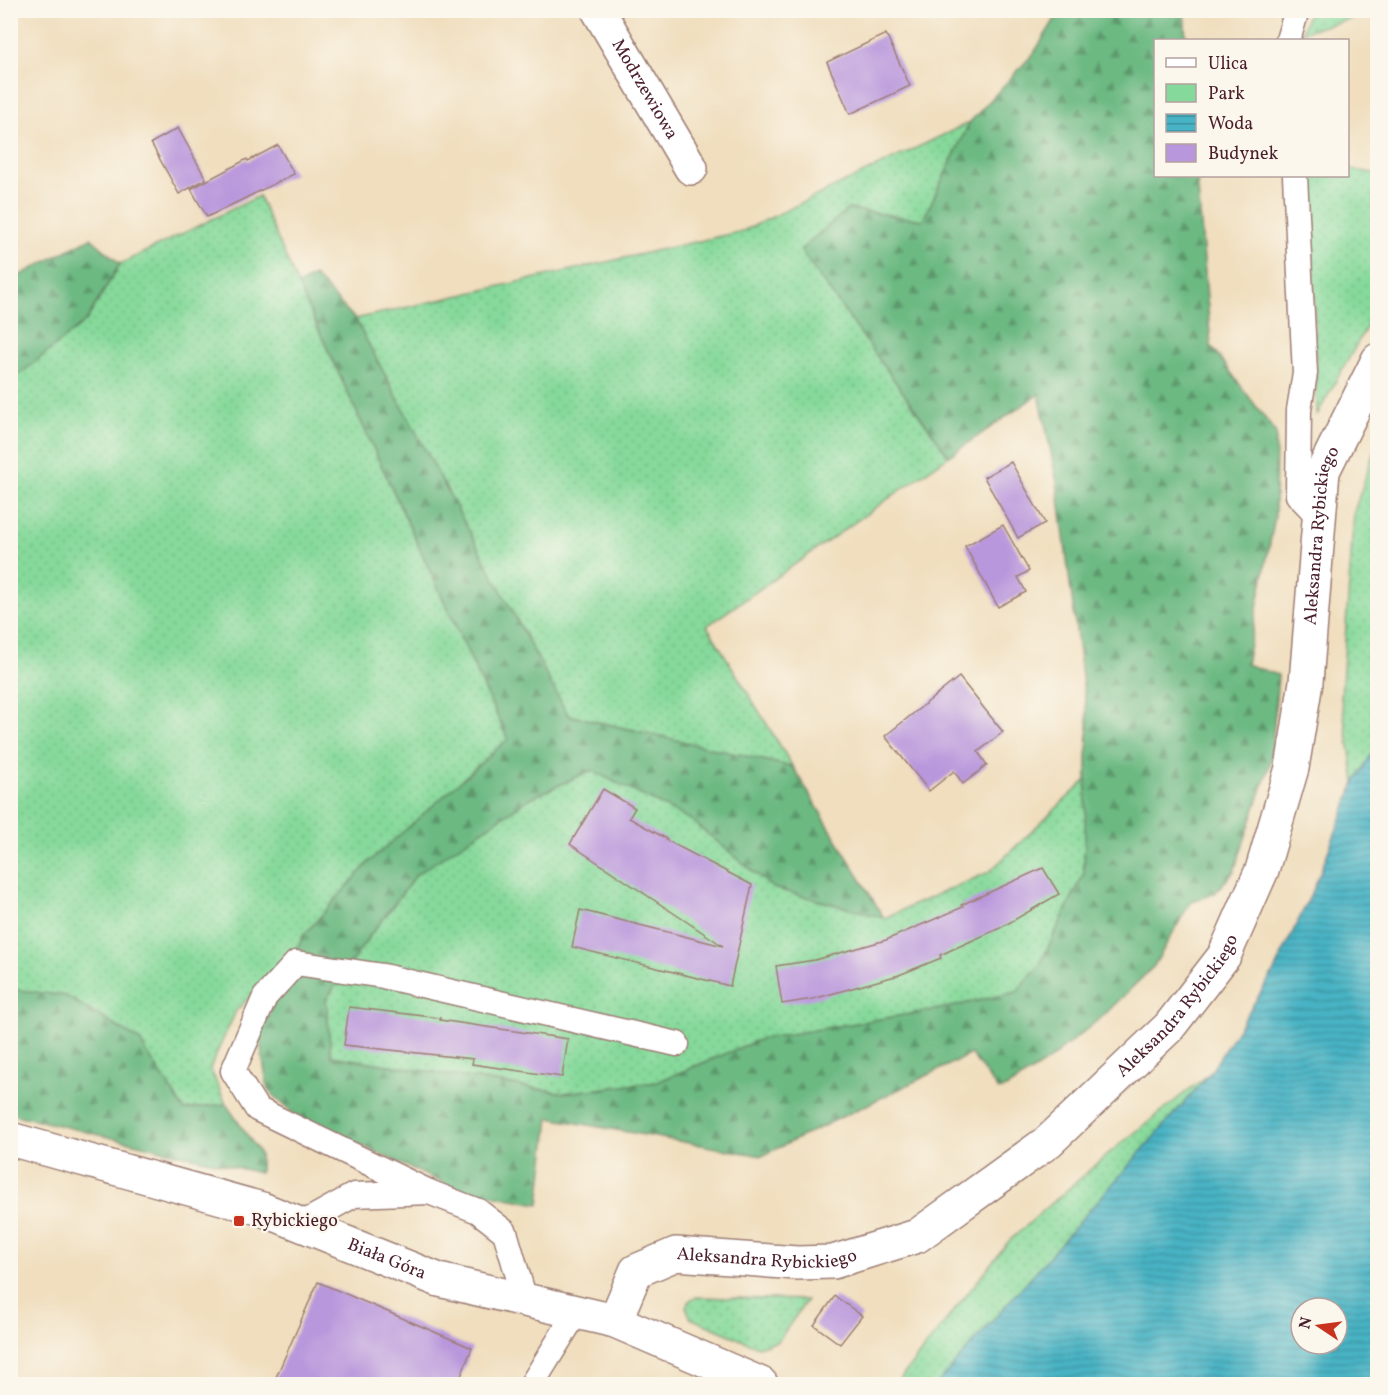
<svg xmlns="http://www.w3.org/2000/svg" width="1388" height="1395" viewBox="0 0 1388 1395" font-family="Vollkorn,serif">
<defs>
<pattern id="green-dots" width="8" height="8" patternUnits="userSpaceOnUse" patternTransform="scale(1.5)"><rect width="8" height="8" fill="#85d99a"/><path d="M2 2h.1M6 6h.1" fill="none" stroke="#74ba85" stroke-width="1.8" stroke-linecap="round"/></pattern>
<pattern id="forest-firs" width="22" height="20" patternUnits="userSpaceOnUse" patternTransform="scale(1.5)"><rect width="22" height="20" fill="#6cb982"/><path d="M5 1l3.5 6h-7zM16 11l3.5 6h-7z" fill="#5b966b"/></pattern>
<pattern id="water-rules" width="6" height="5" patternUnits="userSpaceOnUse" patternTransform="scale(1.5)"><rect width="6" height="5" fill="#47b3c4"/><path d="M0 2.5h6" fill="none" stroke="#3d919f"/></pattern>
</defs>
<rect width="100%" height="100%" fill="#fbf7ec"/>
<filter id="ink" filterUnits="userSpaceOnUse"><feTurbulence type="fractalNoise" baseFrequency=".0167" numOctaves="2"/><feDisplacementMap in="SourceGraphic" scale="12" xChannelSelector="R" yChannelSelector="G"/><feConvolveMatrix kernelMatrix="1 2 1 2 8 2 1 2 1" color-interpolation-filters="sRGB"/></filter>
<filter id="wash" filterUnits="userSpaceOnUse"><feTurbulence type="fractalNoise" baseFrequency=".008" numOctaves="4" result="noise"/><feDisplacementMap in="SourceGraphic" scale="24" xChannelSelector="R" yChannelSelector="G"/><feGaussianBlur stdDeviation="1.35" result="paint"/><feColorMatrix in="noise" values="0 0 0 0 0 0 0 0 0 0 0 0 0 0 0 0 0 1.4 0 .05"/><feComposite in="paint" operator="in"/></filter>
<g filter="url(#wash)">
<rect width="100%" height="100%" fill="#f0debe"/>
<!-- green -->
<g fill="url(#green-dots)" stroke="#687c62" stroke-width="1.5">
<path d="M 1309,11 L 1377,11 L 1377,12 L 1302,32 Z"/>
<path d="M 970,122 L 923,220 L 848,209 L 801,250 L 949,456 L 707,626 L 793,767 L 568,715 L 355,319 L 743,231 Z"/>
<path d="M 1348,169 L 1378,174 L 1377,308 L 1317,415 L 1311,176 L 1348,176 Z"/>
<path d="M 259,196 L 298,285 L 508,740 L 369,863 L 303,936 L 297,950 L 236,1011 L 210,1068 L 226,1104 L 184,1110 L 139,1040 L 66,996 L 11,989 L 11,381 L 86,321 L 120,264 Z"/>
<path d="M 1377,442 L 1377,745 L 1355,782 L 1341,698 L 1354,512 Z"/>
<path d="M 592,770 L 691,820 L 773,888 L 884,918 L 989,872 L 1087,779 L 1084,873 L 1039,966 L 1016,992 L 946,1008 L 761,1039 L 657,1082 L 564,1093 L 331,1056 L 326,999 L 363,945 L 416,875 L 529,799 Z"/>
<path d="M 1210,1073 L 937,1384 L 896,1384 L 1009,1241 L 1109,1153 Z"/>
<path d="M 696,1297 L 807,1300 L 778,1341 L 758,1347 L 690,1318 L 686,1306 L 691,1299 Z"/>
</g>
<!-- forest -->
<g fill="url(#forest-firs)" stroke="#5b6c56" stroke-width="1.5">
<path d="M 1060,11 L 1184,11 L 1186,40 L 1156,40 L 1156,176 L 1197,176 L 1211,346 L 1276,433 L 1275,517 L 1246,664 L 1278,675 L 1271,761 L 1234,871 L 1215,893 L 1190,903 L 1154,966 L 1104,1015 L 1044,1064 L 1006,1088 L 998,1090 L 971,1054 L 762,1156 L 549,1118 L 539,1204 L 454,1188 L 295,1115 L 268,1090 L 259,1037 L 303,936 L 369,862 L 508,739 L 298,285 L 314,276 L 355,319 L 568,715 L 793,767 L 884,918 L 773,888 L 691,820 L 591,770 L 529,799 L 416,875 L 363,945 L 326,999 L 331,1056 L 564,1093 L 657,1082 L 761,1039 L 946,1008 L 1016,992 L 1039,966 L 1084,873 L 1088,723 L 1057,482 L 1039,394 L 949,456 L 800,250 L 848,209 L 923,220 L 970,122 L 1034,53 Z"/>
<path d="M 91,238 L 120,264 L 86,321 L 11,381 L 11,280 Z"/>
<path d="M 11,989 L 66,996 L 139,1040 L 184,1110 L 226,1104 L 260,1154 L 260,1173 L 11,1114 Z"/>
</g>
<!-- water -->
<path fill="url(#water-rules)" stroke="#486978" stroke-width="1.5" fill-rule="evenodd" d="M 1377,745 L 1377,1384 L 937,1384 L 1210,1073 L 1273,973 L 1314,888 L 1355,782 ZM 1301,1308 L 1337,1308 L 1337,1344 L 1301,1344 Z"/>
<g id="blocks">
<!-- building -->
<g fill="#b997dc">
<path d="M 886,34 L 910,86 L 850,114 L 827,62 Z"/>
<path d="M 178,128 L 206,179 L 179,194 L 151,143 Z"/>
<path d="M 278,145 L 294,174 L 207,217 L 191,189 L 247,159 L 248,161 Z"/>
<path d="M 1011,462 L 1045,523 L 1018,538 L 984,477 Z"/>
<path d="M 1003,525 L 1029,571 L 1018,577 L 1026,592 L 998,607 L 965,546 Z"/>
<path d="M 959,677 L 1003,732 L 978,752 L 987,765 L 963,784 L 954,771 L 929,791 L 885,736 Z"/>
<path d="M 603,789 L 635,808 L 629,818 L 667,839 L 666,840 L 752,885 L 730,986 L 572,947 L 580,910 L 723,946 L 570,844 Z"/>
<path d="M 1043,868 L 1059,894 L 1000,928 L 940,955 L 941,958 L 899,975 L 813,999 L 782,1004 L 776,966 L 815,960 L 886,940 L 963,907 L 961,905 Z"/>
<path d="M 349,1007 L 440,1018 L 440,1020 L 568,1039 L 562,1077 L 472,1064 L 473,1059 L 344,1045 Z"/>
<path d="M 318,1282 L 472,1348 L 458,1384 L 273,1384 Z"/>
<path d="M 835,1296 L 862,1316 L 840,1344 L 814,1325 Z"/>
</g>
</g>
</g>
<g filter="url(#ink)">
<use href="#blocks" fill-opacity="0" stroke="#9d7e74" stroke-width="1.5"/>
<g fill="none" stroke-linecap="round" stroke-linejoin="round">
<!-- lane casing -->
<g stroke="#9d7e74" stroke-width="27">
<g id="lane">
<path d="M 1288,40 L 1297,10"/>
<path d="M 1295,176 L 1305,373 L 1299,410 L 1298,495 L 1318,516"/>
<path d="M 429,1192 L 257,1109 L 233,1071 L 265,997 L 296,963 L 383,976 L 677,1044"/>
<path d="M 302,1224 L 354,1195 L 429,1192 L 478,1211 L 505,1232 L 525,1300"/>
<path d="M 532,1384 L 577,1311"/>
</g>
</g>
<!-- street casing -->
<g stroke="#9d7e74" stroke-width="36">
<g id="street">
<path id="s1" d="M 598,10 L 691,168"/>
<path id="s2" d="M 10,1139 L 262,1209 L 439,1280 L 615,1321 L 761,1384"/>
<path id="s3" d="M 615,1321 L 636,1271 L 676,1254 L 797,1263 L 833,1262 L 917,1236 L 1049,1141 L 1169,1027 L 1224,956 L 1262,870 L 1292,768 L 1306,682 L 1323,471 L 1378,360"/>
</g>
</g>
<!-- lane -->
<use href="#lane" stroke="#fff" stroke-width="24"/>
<!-- street -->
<use href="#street" stroke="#fff" stroke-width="33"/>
</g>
</g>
<!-- markers -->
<rect fill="#c8321e" stroke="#fbf7ec" stroke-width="2" x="233" y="1215" width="12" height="12" rx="3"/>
<g text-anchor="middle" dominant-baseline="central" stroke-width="4.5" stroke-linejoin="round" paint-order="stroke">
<!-- street labels -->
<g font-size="18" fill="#4a1f2b" stroke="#fbf7ec">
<text stroke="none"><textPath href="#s1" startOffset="92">Modrzewiowa</textPath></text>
<text stroke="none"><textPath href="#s3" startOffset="1196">Aleksandra Rybickiego</textPath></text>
<text stroke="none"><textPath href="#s3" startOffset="693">Aleksandra Rybickiego</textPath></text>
<text stroke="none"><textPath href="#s3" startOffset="189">Aleksandra Rybickiego</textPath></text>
<text stroke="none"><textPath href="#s2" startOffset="396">Biała Góra</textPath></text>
</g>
<!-- poi labels -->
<g font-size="18" fill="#4a1f2b" stroke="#fbf7ec" text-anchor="start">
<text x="251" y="1221">Rybickiego</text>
</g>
</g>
<!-- margin -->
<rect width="1388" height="1395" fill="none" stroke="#fbf7ec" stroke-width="36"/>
<!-- legend -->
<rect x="1154" y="39" width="195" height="138" fill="#fbf7ec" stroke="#b4a19f" stroke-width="1.5"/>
<rect x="1166" y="58" width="30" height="9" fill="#ffffff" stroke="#b4a19f" stroke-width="1.5"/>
<text x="1208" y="69" font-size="18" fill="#4a1f2b">Ulica</text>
<rect x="1166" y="84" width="30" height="18" fill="#85d99a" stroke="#b4a19f" stroke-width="1.5"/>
<text x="1208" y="99" font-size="18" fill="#4a1f2b">Park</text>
<rect x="1166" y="114" width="30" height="18" fill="url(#water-rules)" stroke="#b4a19f" stroke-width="1.5"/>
<text x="1208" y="129" font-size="18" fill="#4a1f2b">Woda</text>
<rect x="1166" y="144" width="30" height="18" fill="#b997dc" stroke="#b4a19f" stroke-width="1.5"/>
<text x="1208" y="159" font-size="18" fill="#4a1f2b">Budynek</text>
<!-- north arrow -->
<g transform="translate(1319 1326) rotate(283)"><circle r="28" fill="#fbf7ec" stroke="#b4a19f" stroke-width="1.5"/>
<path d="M0-4.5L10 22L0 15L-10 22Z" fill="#c8321e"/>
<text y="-9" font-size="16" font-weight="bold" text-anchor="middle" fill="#4a1f2b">N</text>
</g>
</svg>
